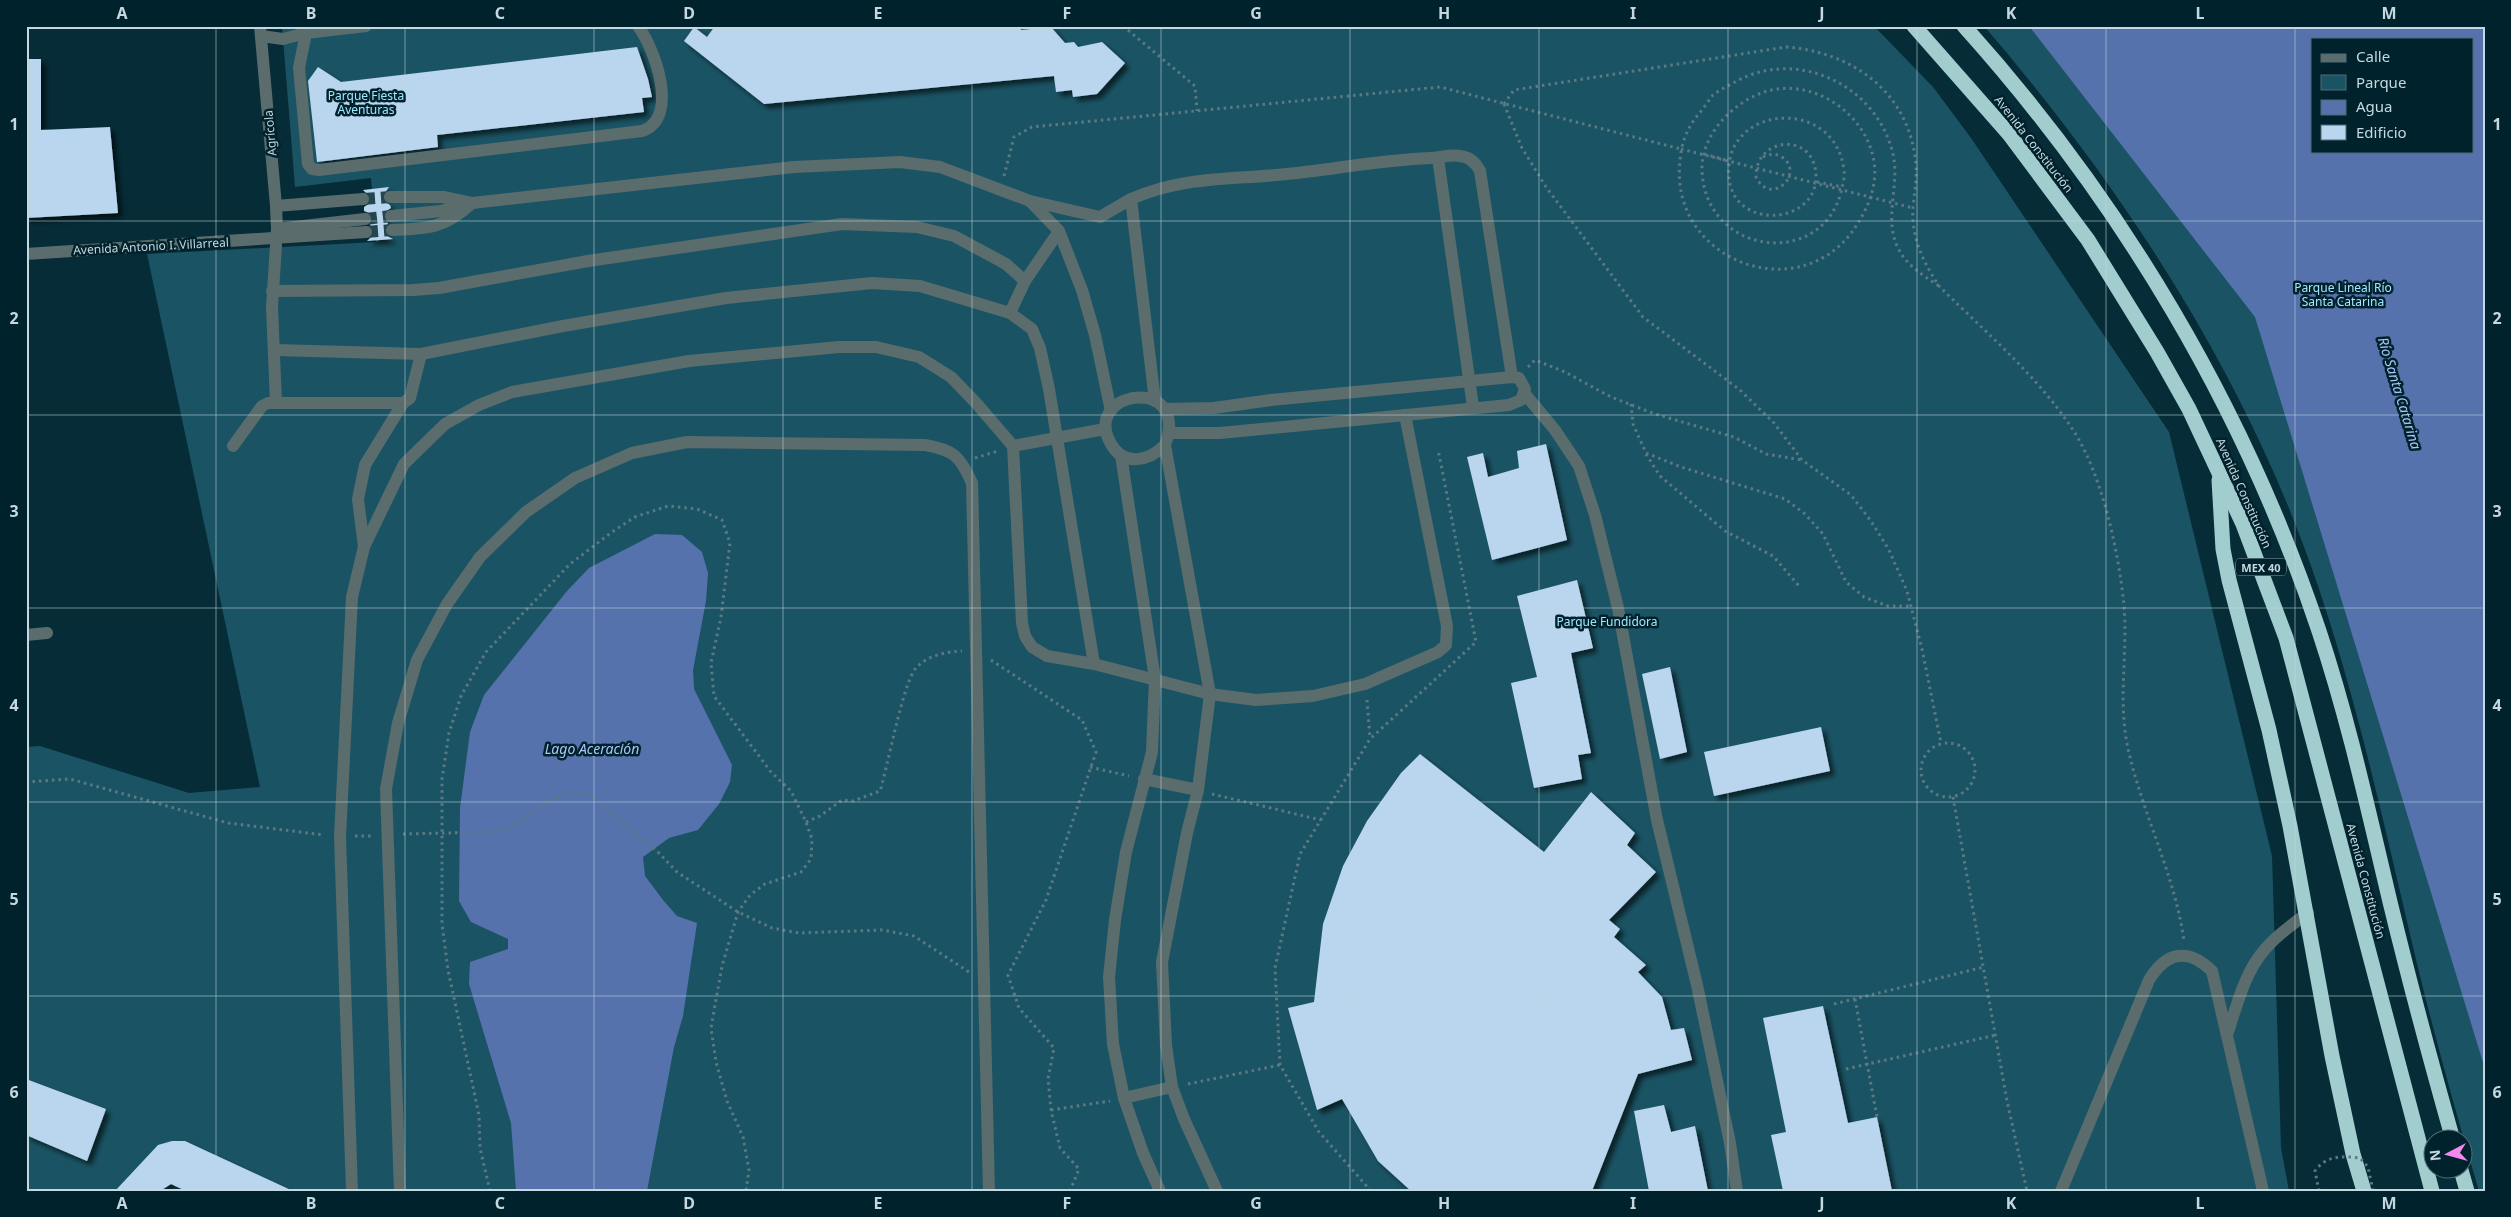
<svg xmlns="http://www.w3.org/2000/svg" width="2511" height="1217" viewBox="0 0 2511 1217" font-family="'Noto Sans',sans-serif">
<defs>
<filter id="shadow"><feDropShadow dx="4.5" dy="4.5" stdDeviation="2.5" flood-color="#0009"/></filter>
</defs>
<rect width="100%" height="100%" fill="#062c37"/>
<!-- green -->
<g fill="#1a5464" fill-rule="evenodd">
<path d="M 282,26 L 1874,26 L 1933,87 L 1971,138 L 2169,432 L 2272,856 L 2281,1148 L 2289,1191 L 26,1191 L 26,747 L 40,746 L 189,793 L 260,787 L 147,254 L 376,242 L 371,178 L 295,187 Z"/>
<path d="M 1984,26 L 2485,26 L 2485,1191 L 2479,1191 C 2452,1100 2427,1009 2406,917 C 2378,798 2351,678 2310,563 C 2239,365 2120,184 1984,26 ZM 2312,39 L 2472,39 L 2472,151 L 2312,151 Z"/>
</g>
<!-- water -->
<g fill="#5572ad" fill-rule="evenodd">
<path d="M 2029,26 L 2485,26 L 2485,1069 L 2255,317 ZM 2312,39 L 2472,39 L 2472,151 L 2312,151 Z"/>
<path d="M 655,534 L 682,535 L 702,552 L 708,573 L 706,601 L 693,670 L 694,689 L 732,765 L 730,782 L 719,804 L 698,830 L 669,838 L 643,857 L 645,876 L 663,900 L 677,916 L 697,923 L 683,1016 L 674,1047 L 647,1191 L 516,1191 L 511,1123 L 469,984 L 470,962 L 508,949 L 508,939 L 471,922 L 459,901 L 460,808 L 470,732 L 484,695 L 567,591 L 589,568 Z"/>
</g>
<!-- building -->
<g fill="#b9d6ee" filter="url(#shadow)">
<path d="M 715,26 L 803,26 L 807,29 L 827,26 L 1020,26 L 1021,30 L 1051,27 L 1065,43 L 1074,42 L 1078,47 L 1102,42 L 1125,63 L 1097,94 L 1073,97 L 1072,90 L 1056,92 L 1054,76 L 764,104 L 684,41 L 694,27 L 707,37 Z"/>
<path d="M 637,47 L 648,79 L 652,97 L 642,98 L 644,112 L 437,135 L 438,147 L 317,162 L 308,81 L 318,67 L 341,82 Z"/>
<path d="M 26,59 L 41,59 L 41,130 L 110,127 L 118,213 L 26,218 Z"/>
<path d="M 389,187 L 382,197 L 383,201 L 390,205 L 391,208 L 383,213 L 384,220 L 388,223 L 384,231 L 385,235 L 393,239 L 367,241 L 373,235 L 374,231 L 370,225 L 373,219 L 371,214 L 364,211 L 364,207 L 370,203 L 371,198 L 363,190 Z"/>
<path d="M 1546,444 L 1567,540 L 1492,560 L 1467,457 L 1483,453 L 1488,477 L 1519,468 L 1517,451 Z"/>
<path d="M 1577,580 L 1593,648 L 1571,653 L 1591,753 L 1578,755 L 1582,779 L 1534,788 L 1511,683 L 1537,677 L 1517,596 Z"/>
<path d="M 1670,667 L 1687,752 L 1660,759 L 1642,674 Z"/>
<path d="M 1821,727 L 1830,771 L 1714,796 L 1704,752 Z"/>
<path d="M 1420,754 L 1544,852 L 1591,792 L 1635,833 L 1627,845 L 1656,872 L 1609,920 L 1620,929 L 1614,937 L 1646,965 L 1638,972 L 1662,997 L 1671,1030 L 1684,1028 L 1692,1060 L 1638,1074 L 1592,1191 L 1411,1191 L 1378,1161 L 1342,1099 L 1317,1110 L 1288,1008 L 1314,1002 L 1323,924 L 1343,866 L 1367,821 L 1401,773 Z"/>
<path d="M 1823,1006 L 1848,1123 L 1877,1117 L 1892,1191 L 1783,1191 L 1771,1135 L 1786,1132 L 1763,1018 Z"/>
<path d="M 26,1079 L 106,1109 L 87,1161 L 26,1135 Z"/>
<path d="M 1664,1105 L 1671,1132 L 1695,1126 L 1708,1191 L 1649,1191 L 1634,1111 Z"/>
<path d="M 172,1141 L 185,1141 L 293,1191 L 186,1191 L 171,1184 L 160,1191 L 115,1191 L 158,1145 Z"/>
</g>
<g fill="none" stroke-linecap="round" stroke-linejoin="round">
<!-- minor-tunnel -->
<g stroke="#234650" stroke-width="12" stroke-dasharray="12 6" stroke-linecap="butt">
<path d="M 363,199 L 390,197"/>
<path d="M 365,219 L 391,216"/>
<path d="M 366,232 L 392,230"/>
</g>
<!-- path -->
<g stroke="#5c7983" stroke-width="3" stroke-dasharray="2.5 4" stroke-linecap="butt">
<path d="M 1123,26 L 1195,86 L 1197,111"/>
<path d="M 1504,104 L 1514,90 L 1786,47 C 1854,52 1911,94 1916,166 C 1917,181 1914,194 1913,208 C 1911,237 1923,262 1939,286 C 1984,331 2037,375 2073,430 C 2102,474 2119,553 2124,606 C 2128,655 2117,704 2129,753 C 2144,817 2175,876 2184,941"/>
<path d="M 1504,104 L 1522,148 L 1546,187 L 1643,317 L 1740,390 L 1774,423 L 1802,460 L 1851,495 L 1871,521 L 1889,550 L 1907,591 L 1922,649 L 1941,743"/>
<path d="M 1704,154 L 1729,161"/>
<path d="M 1763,157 C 1769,154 1776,153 1782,157 C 1806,174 1770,207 1756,177 C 1755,136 1816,131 1816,177 C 1816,228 1722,232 1729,165 C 1735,103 1837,100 1844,171 C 1845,176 1843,183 1842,188 C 1825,270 1705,257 1702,170 C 1701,134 1734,101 1767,91 C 1814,78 1867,114 1874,162 C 1878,188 1866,212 1852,232 C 1795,308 1669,259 1680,161 C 1681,144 1687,128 1698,115 C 1703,109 1708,101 1713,95 C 1719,90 1728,86 1735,82 C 1797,47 1877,85 1893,154 C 1900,185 1884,216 1897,246 C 1905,264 1922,275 1939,286"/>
<path d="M 1004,176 L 1014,137 L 1032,127 L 1440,87 L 1681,149"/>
<path d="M 1817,182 L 1842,187"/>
<path d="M 1528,367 L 1535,360 L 1565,372 L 1611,397 L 1655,414 L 1734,437 L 1766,454 L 1802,460"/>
<path d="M 1631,404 L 1633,424 L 1646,453 L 1681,467 L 1785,499 L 1805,514 L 1823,534 L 1846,582 L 1864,597 L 1888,606 L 1911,606"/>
<path d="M 1646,454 L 1660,476 L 1725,531 L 1773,556 L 1799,586"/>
<path d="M 975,458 L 998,451"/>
<path d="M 991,660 L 1082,720 L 1096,752 L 1046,900 L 1008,975 L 1019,1008 L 1054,1048 L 1048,1079 L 1051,1110 L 1060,1148 L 1079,1169 L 1070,1191"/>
<path d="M 1367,700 L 1370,738"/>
<circle cx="1948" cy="770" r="27"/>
<path d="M 1090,767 L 1129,776"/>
<path d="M 26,782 L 70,779 L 228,823 L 324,835"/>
<path d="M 1212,794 L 1321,820"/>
<path d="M 1953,797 L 2007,1101 L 2027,1191"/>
<path d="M 806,822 L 820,816 L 842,800 L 853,801 L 880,791 C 888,766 903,682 916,668 C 928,655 945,652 962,651"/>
<path d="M 403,834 L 493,832 L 510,827 L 552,800 L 571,792 L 588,794 L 657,851 L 677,872 L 738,912 L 772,928 L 799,933 L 882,930 L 914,936 L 969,972"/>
<path d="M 355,836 L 372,836"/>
<path d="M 1855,999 L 1877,1117"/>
<path d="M 1834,1004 L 1984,967"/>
<path d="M 1846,1069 L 1996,1035"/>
<path d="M 1188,1084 L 1280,1065"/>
<path d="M 1051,1110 L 1110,1101"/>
<path d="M 490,1191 L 480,1148 L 479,1115 L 448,970 L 442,924 L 442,779 L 449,733 L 461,696 L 486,652 L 570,564 L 612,532 L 635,517 L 668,506 L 697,509 L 722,520 L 730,543 L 721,617 L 711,663 L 714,696 L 771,772 L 791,791 L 806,822 L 812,839 L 811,859 L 801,872 L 765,884 L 750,895 L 738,912 L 722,966 L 711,1028 L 716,1062 L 727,1101 L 743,1137 L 749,1170 L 746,1191"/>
<path d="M 1371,1191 L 1319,1132 L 1280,1065 L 1275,968 L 1300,854 L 1370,739 L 1476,642 L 1438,449"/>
</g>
<!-- minor -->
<g stroke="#5b6c6d" stroke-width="12">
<path d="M 260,26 L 276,206 L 277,229 L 272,307 L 276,403"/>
<path d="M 305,26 L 306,33 L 366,26"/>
<path d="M 261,36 L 283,39 L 306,33 L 299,68 L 308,164 L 312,169 L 319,170 L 642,131 C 680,118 655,49 638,26"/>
<path d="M 1438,158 L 1473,407"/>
<path d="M 390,197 L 443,197 L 472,203 L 441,211 L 391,216"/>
<path d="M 1131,199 C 1184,176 1230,180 1287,174 C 1335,169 1381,160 1430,158 C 1440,158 1450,154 1460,156 C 1470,157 1476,163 1480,171 L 1512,377"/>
<path d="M 1030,201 L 1059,231 L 1082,290 L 1095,335 L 1111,411"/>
<path d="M 276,206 L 363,199"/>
<path d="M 277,229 L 365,219"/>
<path d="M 392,230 C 428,229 445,228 472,203 L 794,167 L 900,162 L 940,167 L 1030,201 L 1100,217 L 1131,199 L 1155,401"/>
<path d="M 1059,231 L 1025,281 L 1010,313 L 1032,329 L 1040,348 L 1049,389 L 1094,664"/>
<path d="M 26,254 L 366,232"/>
<path d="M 272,291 L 413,290 L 439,288 L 588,261 L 842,224 L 917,227 L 954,236 L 1006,264 L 1025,281"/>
<path d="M 275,350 L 421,354 L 563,326 L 726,298 L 872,283 L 920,286 L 1010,313"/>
<path d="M 1525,394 L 1555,430 L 1579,466 L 1595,515 L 1618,608 L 1657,820 L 1697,985 L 1730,1143 L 1737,1191"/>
<path d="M 1164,409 L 1214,408 L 1271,400 L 1512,377 L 1519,378 L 1525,389 L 1521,400 L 1509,405 L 1220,433 L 1169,433"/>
<path d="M 1165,445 C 1149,461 1124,467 1111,444 C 1080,390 1191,374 1165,445 L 1210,694 L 1198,790 L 1187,833 L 1162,962 L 1166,1045 L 1172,1087 L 1184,1119 L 1217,1191"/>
<path d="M 233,446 L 262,406 L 268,403 L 403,403 L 410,398 L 421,354"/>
<path d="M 1013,446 L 1022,623 L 1025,636 L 1032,647 L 1047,656 L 1094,664 L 1210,694 L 1256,700 L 1313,696 L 1365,684 L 1438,652 L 1446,645 L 1447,626 L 1405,415"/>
<path d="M 1121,455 L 1155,679 L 1152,752 L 1126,852 L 1115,920 L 1109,977 L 1113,1044 L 1124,1098 L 1143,1153 L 1160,1191"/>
<path d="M 364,547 L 358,499 L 365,465 L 403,403"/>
<path d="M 26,635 L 47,633"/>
<path d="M 1144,779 L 1198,790"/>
<path d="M 2228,1032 C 2248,969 2252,952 2308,913"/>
<path d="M 1124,1098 L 1172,1087"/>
<path d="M 352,1191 L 340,837 L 352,597 L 364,547 L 404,464 L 445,424 L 479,405 L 512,392 L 689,361 L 839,347 L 876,347 L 919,357 L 951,377 L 977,404 L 1013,446 L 1105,429"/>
<path d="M 400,1191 L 386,789 L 398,723 L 417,660 L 447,604 L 480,557 L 526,512 L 575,478 L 632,453 L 687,442 L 925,445 C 954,450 960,456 972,483 L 989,1191"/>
<path d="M 2061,1191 L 2149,980 C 2166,952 2188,947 2212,971 L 2263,1191"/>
</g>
<!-- highway -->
<g stroke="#a2cdce" stroke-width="15">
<path d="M 1914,26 L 2009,134 L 2088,240 L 2157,352 L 2189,409 L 2243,524 L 2286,638 L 2432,1191"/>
<path d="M 1964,26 C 2122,202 2244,407 2319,631 C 2349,721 2369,814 2391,906 C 2410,984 2431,1062 2453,1140"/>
<path d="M 2219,480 L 2223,549 L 2229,580 L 2269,730 L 2290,826 L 2332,1056 L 2353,1154 L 2364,1191"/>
<path d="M 2461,1170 L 2467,1191"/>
</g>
<!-- path-bridge -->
<g stroke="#5c7983" stroke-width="3" stroke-dasharray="2.5 4" stroke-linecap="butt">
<path d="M 1681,149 L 1913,208"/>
<path d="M 2319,1191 L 2315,1171 C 2326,1155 2343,1156 2360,1158 L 2368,1167 L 2373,1191"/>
</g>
</g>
<!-- grid -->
<path fill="none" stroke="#c5d8df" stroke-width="1" stroke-opacity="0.55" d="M 216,26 L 216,1191M 405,26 L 405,1191M 594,26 L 594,1191M 783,26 L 783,1191M 972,26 L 972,1191M 1161,26 L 1161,1191M 1350,26 L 1350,1191M 1539,26 L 1539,1191M 1728,26 L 1728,1191M 1917,26 L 1917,1191M 2106,26 L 2106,1191M 2295,26 L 2295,1191M 26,221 L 2485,221M 26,415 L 2485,415M 26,608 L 2485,608M 26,802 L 2485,802M 26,996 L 2485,996"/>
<g text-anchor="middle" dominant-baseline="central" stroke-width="5" stroke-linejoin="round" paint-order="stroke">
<!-- shield labels -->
<rect fill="#00222c" stroke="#8aa1a9" stroke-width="1" x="2236" y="558.5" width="50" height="17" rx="4"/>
<g font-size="11" font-weight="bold" fill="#c5d8df">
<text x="2261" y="567">MEX 40</text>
</g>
<!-- park labels -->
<g font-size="12" fill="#a1e8ff" stroke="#00222c">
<text x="366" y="95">Parque Fiesta<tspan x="366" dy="14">Aventuras</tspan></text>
<text x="2343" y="287">Parque Lineal Río<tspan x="2343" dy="14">Santa Catarina</tspan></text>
<text x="1607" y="621">Parque Fundidora</text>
</g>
<!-- street labels -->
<g font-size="12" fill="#c5d8df" stroke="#00222c">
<text transform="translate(270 133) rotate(-95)">Agrícola</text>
<text transform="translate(2034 144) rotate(52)">Avenida Constitución</text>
<text transform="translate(151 246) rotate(-3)">Avenida Antonio I. Villarreal</text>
<text transform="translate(2244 493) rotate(66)">Avenida Constitución</text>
<text transform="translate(2366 881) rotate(75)">Avenida Constitución</text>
</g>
<!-- water labels -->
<g font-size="14" font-style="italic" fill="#abc5f8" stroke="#00222c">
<text transform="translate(2400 393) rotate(73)">Río Santa Catarina</text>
<text x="592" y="748">Lago Aceración</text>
</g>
</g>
<!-- border -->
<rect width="2511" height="1217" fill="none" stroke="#00222c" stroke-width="55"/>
<!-- legend -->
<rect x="2311" y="38" width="162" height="115" fill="#00222c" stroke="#4f6b74"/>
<rect x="2321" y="54" width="25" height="8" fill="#5b6c6d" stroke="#4f6b74"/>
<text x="2356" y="62" font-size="15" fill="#c5d8df">Calle</text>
<rect x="2321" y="75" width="25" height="15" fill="#1a5464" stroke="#4f6b74"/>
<text x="2356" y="88" font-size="15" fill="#c5d8df">Parque</text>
<rect x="2321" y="100" width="25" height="15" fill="#5572ad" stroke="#4f6b74"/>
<text x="2356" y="112" font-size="15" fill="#c5d8df">Agua</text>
<rect x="2321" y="125" width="25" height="15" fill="#b9d6ee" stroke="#4f6b74"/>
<text x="2356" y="138" font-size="15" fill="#c5d8df">Edificio</text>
<!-- north arrow -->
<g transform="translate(2448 1154) rotate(264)"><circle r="24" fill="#00222c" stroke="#4f6b74"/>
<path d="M0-4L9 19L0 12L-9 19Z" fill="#f589ef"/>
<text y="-8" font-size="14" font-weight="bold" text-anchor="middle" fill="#c5d8df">N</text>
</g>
<rect x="28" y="28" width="2456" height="1162" fill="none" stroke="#c5d8df" stroke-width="2"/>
<g font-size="16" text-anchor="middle" font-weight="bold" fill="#c5d8df">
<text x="122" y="19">A</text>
<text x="311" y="19">B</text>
<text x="500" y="19">C</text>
<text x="689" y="19">D</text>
<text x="878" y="19">E</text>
<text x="1067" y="19">F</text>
<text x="1256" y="19">G</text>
<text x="1444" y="19">H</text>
<text x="1633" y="19">I</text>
<text x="1822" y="19">J</text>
<text x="2011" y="19">K</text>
<text x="2200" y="19">L</text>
<text x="2389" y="19">M</text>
<text x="14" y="130">1</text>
<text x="2497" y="130">1</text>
<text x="14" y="324">2</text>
<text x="2497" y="324">2</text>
<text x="14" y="517">3</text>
<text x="2497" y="517">3</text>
<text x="14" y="711">4</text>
<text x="2497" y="711">4</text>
<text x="14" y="905">5</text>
<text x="2497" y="905">5</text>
<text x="14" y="1098">6</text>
<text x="2497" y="1098">6</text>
<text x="122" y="1209">A</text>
<text x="311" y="1209">B</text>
<text x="500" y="1209">C</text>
<text x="689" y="1209">D</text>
<text x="878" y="1209">E</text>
<text x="1067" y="1209">F</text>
<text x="1256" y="1209">G</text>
<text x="1444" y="1209">H</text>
<text x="1633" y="1209">I</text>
<text x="1822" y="1209">J</text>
<text x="2011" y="1209">K</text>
<text x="2200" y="1209">L</text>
<text x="2389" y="1209">M</text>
</g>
</svg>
